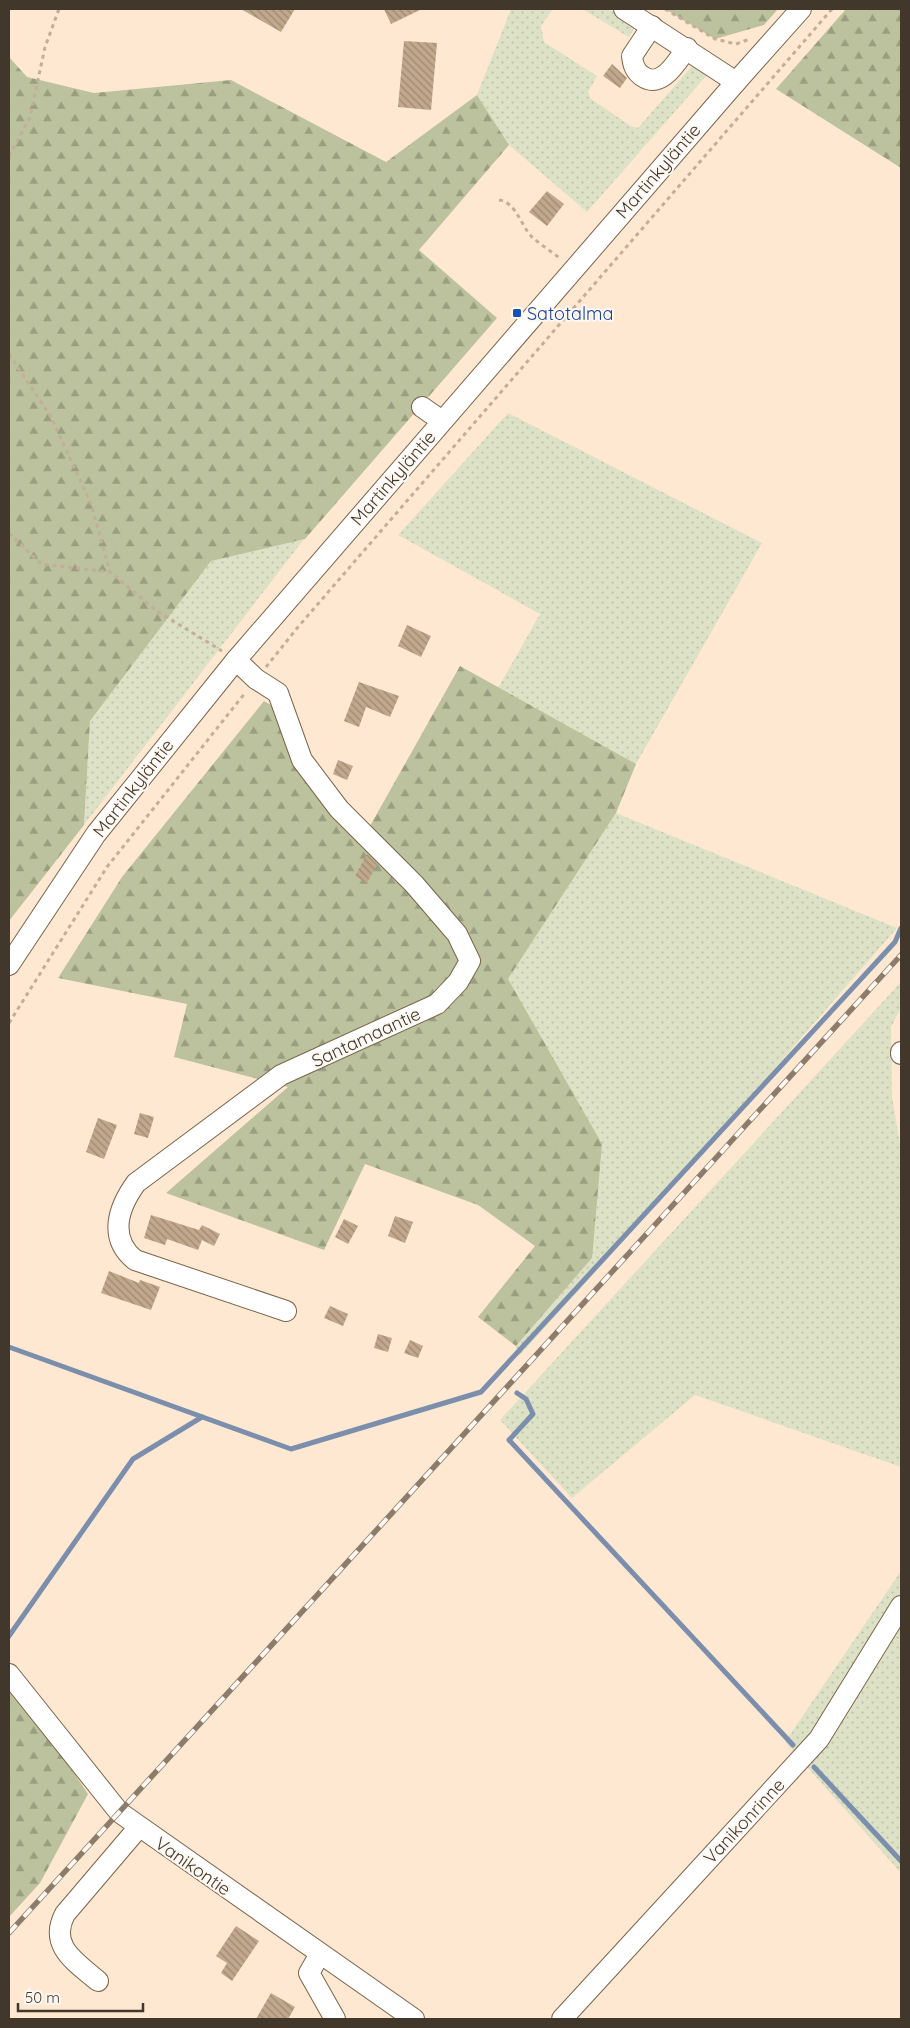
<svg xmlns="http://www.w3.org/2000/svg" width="910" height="2028" viewBox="0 0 910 2028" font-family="Quicksand,sans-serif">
<defs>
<pattern id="grass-dots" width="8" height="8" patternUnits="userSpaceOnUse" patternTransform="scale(1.25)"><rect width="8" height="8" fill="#dde2c6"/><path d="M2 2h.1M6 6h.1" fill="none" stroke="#bfc2aa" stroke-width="1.8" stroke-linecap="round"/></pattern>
<pattern id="forest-firs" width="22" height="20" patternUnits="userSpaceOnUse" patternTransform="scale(1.25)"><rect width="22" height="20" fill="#bcc29d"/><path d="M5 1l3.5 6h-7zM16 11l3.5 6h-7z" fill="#9a9e80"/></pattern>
<pattern id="building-back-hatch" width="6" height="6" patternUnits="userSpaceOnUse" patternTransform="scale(1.25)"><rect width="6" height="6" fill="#c1a78b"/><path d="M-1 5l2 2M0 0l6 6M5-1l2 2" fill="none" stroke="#9e8972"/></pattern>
</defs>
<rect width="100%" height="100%" fill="#ffe8d1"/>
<!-- grass -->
<g fill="url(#grass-dots)">
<path d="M 511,9 L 553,9 L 541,26 L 544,42 L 597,76 L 588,92 L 591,99 L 631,126 L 638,128 L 693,65 L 707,75 L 587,212 L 509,145 L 477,95 Z"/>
<path d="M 582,9 L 608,9 L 636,26 L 629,37 Z"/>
<path d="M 508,413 L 762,543 L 636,764 L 498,688 L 540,614 L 398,535 Z"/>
<path d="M 305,539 L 304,539 L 84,825 L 90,721 L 211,560 Z"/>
<path d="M 616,813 L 897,928 L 648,1214 L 519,1356 L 516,1346 L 592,1258 L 508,979 Z"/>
<path d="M 901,982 L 901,1008 L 891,1027 L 892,1097 L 901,1150 L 901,1467 L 695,1395 L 572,1498 L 500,1420 Z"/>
<path d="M 901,1571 L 901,1873 L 785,1742 Z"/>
</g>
<!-- forest -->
<g fill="url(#forest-firs)">
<path d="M 665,9 L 778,9 L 764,25 L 715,39 Z"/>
<path d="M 846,9 L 901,9 L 901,168 L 776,89 Z"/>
<path d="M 9,57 L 27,77 L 94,93 L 231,80 L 386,162 L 477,95 L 509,145 L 419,250 L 497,318 L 305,539 L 211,561 L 90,721 L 84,825 L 9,921 Z"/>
<path d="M 460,666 L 636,764 L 616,813 L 508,979 L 602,1144 L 592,1258 L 516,1346 L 478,1317 L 535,1246 L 478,1205 L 365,1164 L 324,1250 L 166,1193 L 288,1087 L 174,1057 L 187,1004 L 58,978 L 122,877 L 264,701 L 276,708 L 361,842 Z"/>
<path d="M 9,1674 L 88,1794 L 40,1883 L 9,1917 Z"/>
</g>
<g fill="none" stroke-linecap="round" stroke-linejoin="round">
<!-- stream -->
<g stroke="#7b8fad" stroke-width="5">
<path d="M 9,1347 L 291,1449 L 481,1392 L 895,942 L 901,928"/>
<path d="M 517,1393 L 526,1399 L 533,1414 L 509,1440 L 793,1745"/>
<path d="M 9,1636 L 133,1459 L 202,1417"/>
<path d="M 814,1767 L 901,1861"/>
</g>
</g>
<!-- building -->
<g fill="url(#building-back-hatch)">
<path d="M 241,9 L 295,9 L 281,32 Z"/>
<path d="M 384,9 L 422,9 L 391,24 Z"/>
<path d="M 404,41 L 437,43 L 431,110 L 398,107 Z"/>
<path d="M 612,64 L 627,78 L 620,88 L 603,76 Z"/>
<path d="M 547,191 L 564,204 L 547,226 L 529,212 Z"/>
<path d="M 407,625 L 431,636 L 421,657 L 398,646 Z"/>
<path d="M 359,682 L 399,696 L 390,717 L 366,707 L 359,727 L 344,721 Z"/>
<path d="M 338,760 L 353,766 L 347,780 L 333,774 Z"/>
<path d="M 367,854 L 377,864 L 367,883 L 355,876 Z"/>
<path d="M 140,1113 L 154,1117 L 148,1138 L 134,1134 Z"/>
<path d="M 98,1118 L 117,1125 L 104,1159 L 86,1152 Z"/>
<path d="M 151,1215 L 199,1230 L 202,1225 L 220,1234 L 214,1246 L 202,1240 L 198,1250 L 167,1239 L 165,1245 L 144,1238 Z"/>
<path d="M 395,1216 L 413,1222 L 405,1243 L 388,1236 Z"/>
<path d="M 344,1219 L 358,1226 L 348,1244 L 335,1237 Z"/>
<path d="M 109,1271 L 139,1283 L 140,1280 L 160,1287 L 151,1310 L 101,1293 Z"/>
<path d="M 330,1306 L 348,1314 L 343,1326 L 324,1318 Z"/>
<path d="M 378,1334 L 392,1338 L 388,1352 L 374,1348 Z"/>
<path d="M 410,1340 L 423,1346 L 418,1358 L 404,1353 Z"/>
<path d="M 236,1926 L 259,1941 L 232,1981 L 221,1973 L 227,1963 L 216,1956 Z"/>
<path d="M 271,1993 L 295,2007 L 288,2019 L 256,2019 Z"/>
</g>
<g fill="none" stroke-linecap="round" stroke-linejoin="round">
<!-- minor casing -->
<g stroke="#7c644a" stroke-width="22">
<g id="minor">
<path d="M 624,9 L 736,82"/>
<path d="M 652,26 L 632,56 C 633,65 635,71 642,76 C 662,90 677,61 687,48"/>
<path d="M 422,407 L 442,421"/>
<path d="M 236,660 L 256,679 L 278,693 L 302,760 L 339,809 L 414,884 L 457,934 L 470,961 L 458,982 L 437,1004 L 281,1075 L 136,1183 C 118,1208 108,1238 135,1260 L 286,1311"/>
<path d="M 9,965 L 96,834 L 236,660 L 736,82 L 801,9"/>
<path d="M 901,1052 L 901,1054"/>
<path d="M 9,1674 L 119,1812 L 414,2019"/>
<path d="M 320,1954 L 309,1973 L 335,2019"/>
<path d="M 98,1981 C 76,1962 48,1946 65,1914 L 139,1827"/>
<path d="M 562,2019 L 819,1739 L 901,1606"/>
</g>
</g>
<!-- path -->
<g stroke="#c2ae9b" stroke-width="3" stroke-dasharray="4 4" stroke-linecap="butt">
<path d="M 665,9 L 715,39 L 736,44 L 750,39"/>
<path d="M 9,156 L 30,117 L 45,47 L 59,9"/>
<path d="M 499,200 C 516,202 521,226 532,237 C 541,245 552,252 561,259"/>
<path d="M 9,354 L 51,417 L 91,504 L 110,572 L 157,611 L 222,651"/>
<path d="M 9,533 L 41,564 L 110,572"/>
<path d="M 266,667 L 298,627 L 832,9"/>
<path d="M 9,1023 L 107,867 L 245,693"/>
</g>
<!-- minor -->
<use href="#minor" stroke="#fff" stroke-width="20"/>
<!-- rail casing -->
<g stroke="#8c7c6c" stroke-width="5.5">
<path id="rail" d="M 9,1933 L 901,955"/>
</g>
<!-- rail -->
<use href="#rail" stroke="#fef8f3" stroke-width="4" stroke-dasharray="11" stroke-linecap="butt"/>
</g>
<!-- markers -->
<rect fill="#1a4fb4" stroke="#fef8f3" stroke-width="2" x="512" y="308" width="10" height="10" rx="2.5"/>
<g text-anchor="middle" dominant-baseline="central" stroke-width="4" stroke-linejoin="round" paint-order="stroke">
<!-- street labels -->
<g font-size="18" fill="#42372b" stroke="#fef8f3">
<text transform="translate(658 171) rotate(-49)">Martinkyläntie</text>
<text transform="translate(393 478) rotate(-49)">Martinkyläntie</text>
<text transform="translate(133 788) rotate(-52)">Martinkyläntie</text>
<text transform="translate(366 1037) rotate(-25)">Santamaantie</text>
<text transform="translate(744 1821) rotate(-47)">Vanikonrinne</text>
<text transform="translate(193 1866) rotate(35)">Vanikontie</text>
</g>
<!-- transit labels -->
<g font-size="18" fill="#164399" stroke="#fef8f3" text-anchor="start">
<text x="527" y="313">Satotalma</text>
</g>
</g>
<!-- border -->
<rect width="910" height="2028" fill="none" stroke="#42372b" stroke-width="20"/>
<!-- scale -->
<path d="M18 2003v8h125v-8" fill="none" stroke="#42372b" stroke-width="2.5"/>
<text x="25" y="2003" font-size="15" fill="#42372b" stroke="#fef8f3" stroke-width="4" paint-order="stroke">50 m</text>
</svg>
